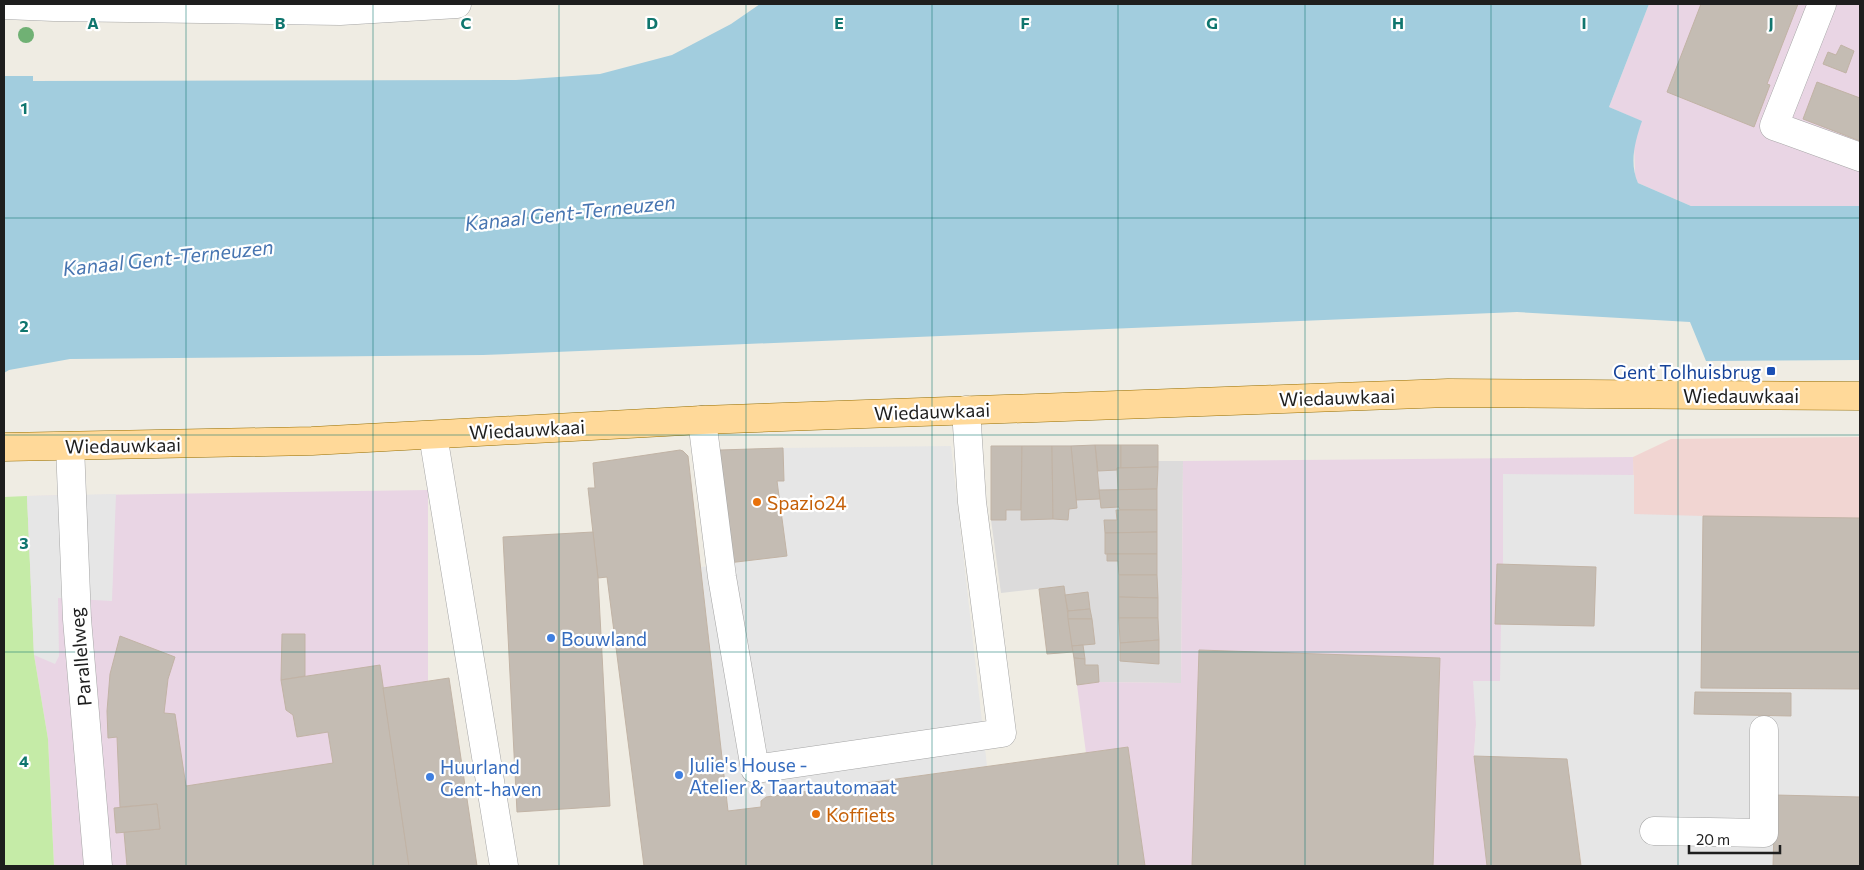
<svg xmlns="http://www.w3.org/2000/svg" width="1864" height="870" viewBox="0 0 1864 870" font-family="Commissioner,sans-serif">
<rect width="100%" height="100%" fill="#efece3"/>
<!-- residential -->
<path fill="#dcdbdb" d="M 1158,445 L 1158,461 L 1183,461 L 1181,683 L 1099,682 L 1077,685 L 1064,586 L 1001,593 L 991,520 L 991,446 Z"/>
<!-- commercial -->
<path fill="#f1d5d2" d="M 1860,437 L 1860,866 L 1582,866 L 1567,759 L 1474,756 L 1636,686 L 1633,457 L 1671,439 Z"/>
<!-- industrial -->
<g fill="#e9d5e4">
<path d="M 1649,4 L 1860,4 L 1860,206 L 1691,206 L 1638,183 L 1635,175 L 1634,144 L 1641,121 L 1609,107 Z"/>
<path d="M 1633,457 L 1636,687 L 1476,725 L 1474,756 L 1487,866 L 1145,866 L 1128,747 L 1086,753 L 1077,685 L 1099,682 L 1181,683 L 1183,461 Z"/>
<path d="M 428,490 L 428,682 L 383,688 L 409,866 L 54,866 L 48,739 L 34,655 L 27,496 Z"/>
</g>
<!-- grass -->
<path fill="#c5eba7" d="M 27,496 L 34,655 L 48,739 L 54,866 L 4,866 L 4,497 Z"/>
<!-- parking -->
<g fill="#e6e6e6">
<path d="M 951,446 L 987,766 L 766,797 L 761,801 L 761,807 L 728,811 L 701,567 L 787,556 L 777,481 L 784,481 L 783,448 Z"/>
<path d="M 1503,474 L 1634,475 L 1634,514 L 1703,516 L 1701,688 L 1860,689 L 1860,797 L 1775,796 L 1773,866 L 1582,866 L 1567,759 L 1474,756 L 1476,725 L 1473,681 L 1500,681 L 1501,624 L 1594,626 L 1596,568 L 1503,565 Z"/>
<path d="M 116,494 L 112,601 L 58,598 L 59,656 L 55,664 L 34,655 L 27,496 Z"/>
</g>
<!-- water -->
<path fill="#a2cdde" d="M 760,4 L 1649,4 L 1609,107 L 1642,121 C 1635,141 1629,163 1638,183 L 1691,206 L 1860,206 L 1860,360 L 1706,361 L 1690,322 L 1517,312 L 483,355 L 70,359 L 9,370 L 4,373 L 4,76 L 33,76 L 33,81 L 516,80 L 600,74 L 672,55 L 731,24 Z"/>
<!-- building -->
<g fill="#c4bcb3" stroke="#c1b3a5">
<path d="M 1701,4 L 1798,4 L 1767,84 L 1770,85 L 1754,127 L 1667,92 Z"/>
<path d="M 1841,45 L 1854,51 L 1846,73 L 1823,64 L 1828,52 L 1836,55 Z"/>
<path d="M 1817,82 L 1860,98 L 1860,141 L 1803,119 Z"/>
<path d="M 1095,445 L 1121,445 L 1121,468 L 1117,468 L 1117,470 L 1098,471 Z"/>
<path d="M 1095,445 L 1100,499 L 1076,500 L 1071,446 Z"/>
<path d="M 1121,445 L 1158,445 L 1158,467 L 1121,468 Z"/>
<path d="M 991,446 L 1022,446 L 1021,510 L 1006,510 L 1006,520 L 991,520 Z"/>
<path d="M 1022,446 L 1052,446 L 1053,519 L 1021,520 Z"/>
<path d="M 1052,446 L 1071,446 L 1077,508 L 1069,509 L 1068,520 L 1053,519 Z"/>
<path d="M 783,448 L 784,481 L 777,481 L 787,556 L 728,563 L 720,450 Z"/>
<path d="M 680,450 L 683,451 L 688,456 L 728,811 L 761,807 L 761,801 L 766,797 L 1128,747 L 1145,866 L 644,866 L 607,577 L 598,578 L 588,488 L 595,488 L 593,463 Z"/>
<path d="M 1158,467 L 1157,489 L 1118,490 L 1117,468 Z"/>
<path d="M 1157,489 L 1157,510 L 1120,510 L 1119,507 L 1101,508 L 1099,490 Z"/>
<path d="M 1116,510 L 1157,510 L 1157,532 L 1105,533 L 1104,520 L 1117,520 Z"/>
<path d="M 1703,516 L 1860,518 L 1860,689 L 1701,688 Z"/>
<path d="M 593,532 L 598,578 L 610,806 L 517,812 L 503,537 Z"/>
<path d="M 1157,532 L 1157,554 L 1105,554 L 1105,533 Z"/>
<path d="M 1107,554 L 1157,554 L 1157,575 L 1119,575 L 1118,561 L 1107,561 Z"/>
<path d="M 1497,564 L 1596,567 L 1594,626 L 1495,624 Z"/>
<path d="M 1119,575 L 1157,575 L 1158,598 L 1119,597 Z"/>
<path d="M 1064,586 L 1073,652 L 1047,654 L 1039,589 Z"/>
<path d="M 1088,592 L 1090,609 L 1068,611 L 1065,595 Z"/>
<path d="M 1119,597 L 1158,598 L 1158,618 L 1119,618 Z"/>
<path d="M 1090,609 L 1092,619 L 1068,619 L 1068,611 Z"/>
<path d="M 1119,618 L 1158,618 L 1159,640 L 1120,643 Z"/>
<path d="M 1068,619 L 1092,619 L 1095,644 L 1072,646 Z"/>
<path d="M 282,634 L 305,634 L 305,676 L 281,680 Z"/>
<path d="M 120,636 L 175,657 L 168,679 L 164,713 L 175,714 L 186,786 L 333,763 L 328,732 L 297,737 L 293,715 L 286,710 L 281,680 L 380,665 L 409,866 L 127,866 L 124,832 L 160,829 L 157,804 L 120,807 L 117,737 L 108,738 L 107,711 L 110,674 Z"/>
<path d="M 1159,640 L 1159,664 L 1120,661 L 1120,643 Z"/>
<path d="M 1083,645 L 1085,659 L 1074,658 L 1072,646 Z"/>
<path d="M 1199,650 L 1440,658 L 1433,866 L 1192,866 Z"/>
<path d="M 1074,658 L 1085,659 L 1085,665 L 1098,665 L 1099,682 L 1077,685 Z"/>
<path d="M 449,678 L 477,866 L 409,866 L 383,688 Z"/>
<path d="M 1695,692 L 1791,693 L 1791,716 L 1694,714 Z"/>
<path d="M 1474,756 L 1567,759 L 1581,866 L 1487,866 Z"/>
<path d="M 1775,795 L 1860,797 L 1860,866 L 1773,866 Z"/>
<path d="M 157,804 L 160,829 L 116,833 L 114,808 Z"/>
</g>
<g fill="none" stroke-linecap="round" stroke-linejoin="round">
<!-- minor casing -->
<g stroke="#a5a5a5" stroke-width="29">
<g id="minor">
<path d="M 1822,4 L 1774,126 L 1860,157"/>
<path d="M 4,5 L 54,7 L 340,11 L 457,4"/>
<path d="M 702,420 L 722,577 L 755,769 L 1002,733 L 972,502 L 966,410"/>
<path d="M 433,435 L 504,866"/>
<path d="M 70,446 L 77,619 L 98,866"/>
<path d="M 1654,831 L 1764,833 L 1764,730"/>
</g>
</g>
<!-- major casing -->
<g stroke="#986f00" stroke-width="29">
<path id="major" d="M 4,447 L 312,441 L 702,420 L 1448,393 L 1860,396"/>
</g>
<!-- minor -->
<use href="#minor" stroke="#fff" stroke-width="28"/>
<!-- major -->
<use href="#major" stroke="#ffd999" stroke-width="28"/>
</g>
<!-- trees -->
<circle fill="#70b174" cx="26" cy="35" r="8"/>
<!-- grid -->
<path fill="none" stroke="#0f766e" stroke-width="1" stroke-opacity="0.55" d="M 186,4 L 186,866M 373,4 L 373,866M 559,4 L 559,866M 746,4 L 746,866M 932,4 L 932,866M 1118,4 L 1118,866M 1305,4 L 1305,866M 1491,4 L 1491,866M 1678,4 L 1678,866M 4,218 L 1860,218M 4,435 L 1860,435M 4,652 L 1860,652"/>
<!-- markers -->
<rect fill="#1a4fb4" stroke="#fff" stroke-width="2" x="1766" y="366" width="10" height="10" rx="2.5"/>
<g fill="#e8710a" stroke="#fff" stroke-width="2">
<circle cx="757" cy="502" r="5"/>
<circle cx="816" cy="814" r="5"/>
</g>
<g fill="#3f7fe0" stroke="#fff" stroke-width="2">
<circle cx="551" cy="638" r="5"/>
<circle cx="679" cy="775" r="5"/>
<circle cx="430" cy="777" r="5"/>
</g>
<g text-anchor="middle" dominant-baseline="central" stroke-width="4.5" stroke-linejoin="round" paint-order="stroke">
<!-- transit labels -->
<g font-size="19" fill="#164399" stroke="#fff" text-anchor="end">
<text x="1761" y="371">Gent Tolhuisbrug</text>
</g>
<!-- street labels -->
<g font-size="19" fill="#1e1e1e" stroke="#fff">
<text x="1741" y="395">Wiedauwkaai</text>
<text transform="translate(1337 397) rotate(-2)">Wiedauwkaai</text>
<text transform="translate(932 411) rotate(-2)">Wiedauwkaai</text>
<text transform="translate(527 429) rotate(-3)">Wiedauwkaai</text>
<text transform="translate(123 445) rotate(-1)">Wiedauwkaai</text>
<text transform="translate(80 657) rotate(-95)">Parallelweg</text>
</g>
<!-- food labels -->
<g font-size="19" fill="#c56008" stroke="#fff" text-anchor="start">
<text x="767" y="502">Spazio24</text>
<text x="826" y="814">Koffiets</text>
</g>
<!-- shop labels -->
<g font-size="19" fill="#366cbe" stroke="#fff" text-anchor="start">
<text x="561" y="638">Bouwland</text>
<text x="689" y="764">Julie's House -<tspan x="689" dy="22">Atelier &amp; Taartautomaat</tspan></text>
<text x="440" y="766">Huurland<tspan x="440" dy="22">Gent-haven</tspan></text>
</g>
<!-- water labels -->
<g font-size="20" font-style="italic" fill="#4775b1" stroke="#fff">
<text transform="translate(570 212) rotate(-6)">Kanaal Gent-Terneuzen</text>
<text transform="translate(168 257) rotate(-6)">Kanaal Gent-Terneuzen</text>
</g>
</g>
<g font-size="16" text-anchor="middle" font-weight="bold" fill="#0f766e" stroke="#fff" stroke-width="4.5" stroke-linejoin="round" paint-order="stroke">
<text x="93" y="29">A</text>
<text x="280" y="29">B</text>
<text x="466" y="29">C</text>
<text x="652" y="29">D</text>
<text x="839" y="29">E</text>
<text x="1025" y="29">F</text>
<text x="1212" y="29">G</text>
<text x="1398" y="29">H</text>
<text x="1584" y="29">I</text>
<text x="1771" y="29">J</text>
<text x="24" y="114">1</text>
<text x="24" y="332">2</text>
<text x="24" y="549">3</text>
<text x="24" y="767">4</text>
</g>
<!-- border -->
<rect width="1864" height="870" fill="none" stroke="#1e1e1e" stroke-width="10"/>
<!-- scale -->
<path d="M1689 845v8h91v-8" fill="none" stroke="#1e1e1e" stroke-width="2.5"/>
<text x="1696" y="845" font-size="15" fill="#1e1e1e" stroke="#ffffff" stroke-width="4" paint-order="stroke">20 m</text>
</svg>
